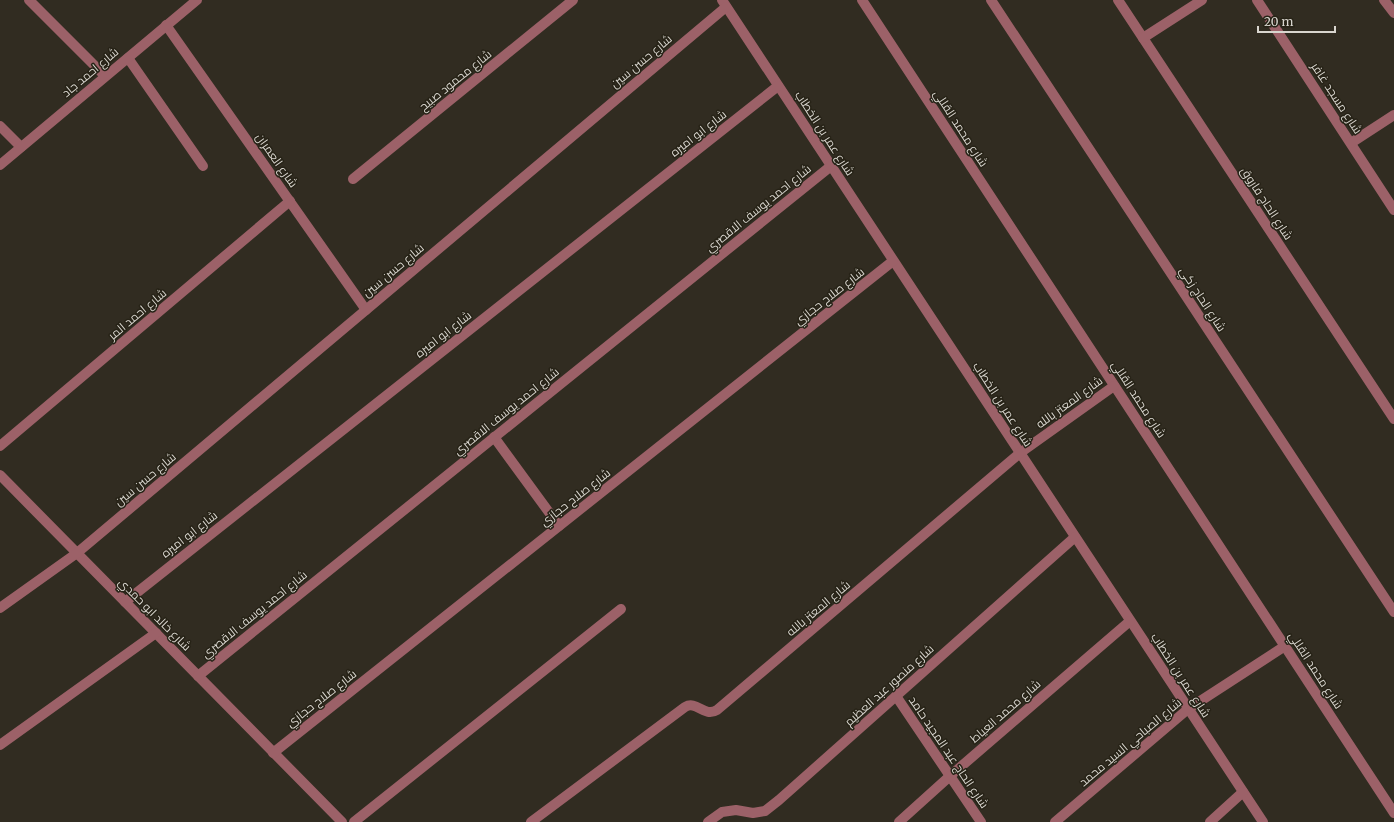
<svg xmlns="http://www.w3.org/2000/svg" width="1394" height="822" viewBox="0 0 1394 822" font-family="Merriweather,Cairo,serif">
<rect width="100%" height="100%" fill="#312c21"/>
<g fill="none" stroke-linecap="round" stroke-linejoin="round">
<!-- minor -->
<g stroke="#9c6168" stroke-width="10">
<path d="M 29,0 L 105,76"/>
<path d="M 722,0 L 1263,822"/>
<path d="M 862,0 L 1394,813"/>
<path d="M 991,0 L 1394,612"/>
<path d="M 1118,0 L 1394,419"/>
<path d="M 1257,0 L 1394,210"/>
<path d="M 1384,0 L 1394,13"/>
<path d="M 166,25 L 366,310"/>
<path d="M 1143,38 L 1202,0"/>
<path d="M 128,58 L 203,166"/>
<path d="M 0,126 L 21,147"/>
<path d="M 1351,143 L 1394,115"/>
<path d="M 0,165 L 197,0"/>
<path d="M 353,179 L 573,0"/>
<path d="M 494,437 L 559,526"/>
<path d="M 0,446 L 290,201"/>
<path d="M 0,475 L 342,822"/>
<path d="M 125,602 L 778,86"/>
<path d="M 0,608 L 77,553 L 726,7"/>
<path d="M 198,676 L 831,166"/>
<path d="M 896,696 L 981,822"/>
<path d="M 0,745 L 156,633"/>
<path d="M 273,753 L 893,261"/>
<path d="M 354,822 L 621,609"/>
<path d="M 531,822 L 685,707 C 697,700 704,718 717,710 L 1020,453 L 1114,386"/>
<path d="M 708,822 L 722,812 L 736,810 L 753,813 L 765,811 L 779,800 L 1075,537"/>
<path d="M 899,822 L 950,776 L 1130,621"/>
<path d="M 1055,822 L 1188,709 L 1285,646"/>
<path d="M 1210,822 L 1243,792"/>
</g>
</g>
<g text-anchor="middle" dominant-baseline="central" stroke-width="3" stroke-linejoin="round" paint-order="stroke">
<!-- street labels -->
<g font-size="12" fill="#d9d6cf" stroke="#272317">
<text transform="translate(641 61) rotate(-40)">شارع حسن سين</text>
<text transform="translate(90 72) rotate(-40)">شارع احمد جاد</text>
<text transform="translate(455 80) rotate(-39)">شارع محمود صبيح</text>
<text transform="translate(1337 98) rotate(57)">شارع مسجد غافر</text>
<text transform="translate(961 128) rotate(57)">شارع محمد القللي</text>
<text transform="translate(698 133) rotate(-38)">شارع ابو اميره</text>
<text transform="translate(825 133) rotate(57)">شارع عمر بن الخطاب</text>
<text transform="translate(277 160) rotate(55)">شارع العمران</text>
<text transform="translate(1267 203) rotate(57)">شارع الحاج فاروق</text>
<text transform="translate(758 208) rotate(-39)">شارع احمد يوسف الاقصري</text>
<text transform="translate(393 270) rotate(-40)">شارع حسن سين</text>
<text transform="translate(829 296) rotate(-38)">شارع صلاح حجازي</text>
<text transform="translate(1203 299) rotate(57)">شارع الحاج زكي</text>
<text transform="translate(137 314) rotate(-40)">شارع احمد المر</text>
<text transform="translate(443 334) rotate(-38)">شارع ابو اميره</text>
<text transform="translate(1139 399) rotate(57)">شارع محمد القللي</text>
<text transform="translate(1069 402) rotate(-36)">شارع المعتز بالله</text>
<text transform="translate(1003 404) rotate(57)">شارع عمر بن الخطاب</text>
<text transform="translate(506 411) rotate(-39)">شارع احمد يوسف الاقصري</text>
<text transform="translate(145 479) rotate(-40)">شارع حسن سين</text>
<text transform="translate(575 497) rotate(-38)">شارع صلاح حجازي</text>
<text transform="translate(189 534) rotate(-38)">شارع ابو اميره</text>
<text transform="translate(818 608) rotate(-40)">شارع المعتز بالله</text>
<text transform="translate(155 614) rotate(45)">شارع خالد ابو حمدي</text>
<text transform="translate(254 614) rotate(-39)">شارع احمد يوسف الاقصري</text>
<text transform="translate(1316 670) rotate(57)">شارع محمد القللي</text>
<text transform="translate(1181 675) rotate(57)">شارع عمر بن الخطاب</text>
<text transform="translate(889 685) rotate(-42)">شارع منصور عبد العظيم</text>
<text transform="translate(321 698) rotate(-38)">شارع صلاح حجازي</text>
<text transform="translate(1005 711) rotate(-41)">شارع محمد العياط</text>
<text transform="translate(1130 742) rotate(-40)">شارع الصباحي السيد محمد</text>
<text transform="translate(949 752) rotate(56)">شارع الحاج عبد المجيد حامد</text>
</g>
</g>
<!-- scale -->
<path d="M1258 26v6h77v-6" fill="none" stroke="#d9d6cf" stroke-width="2"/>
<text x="1264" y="26" font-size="12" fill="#d9d6cf" stroke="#272317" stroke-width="3" paint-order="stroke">20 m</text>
</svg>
